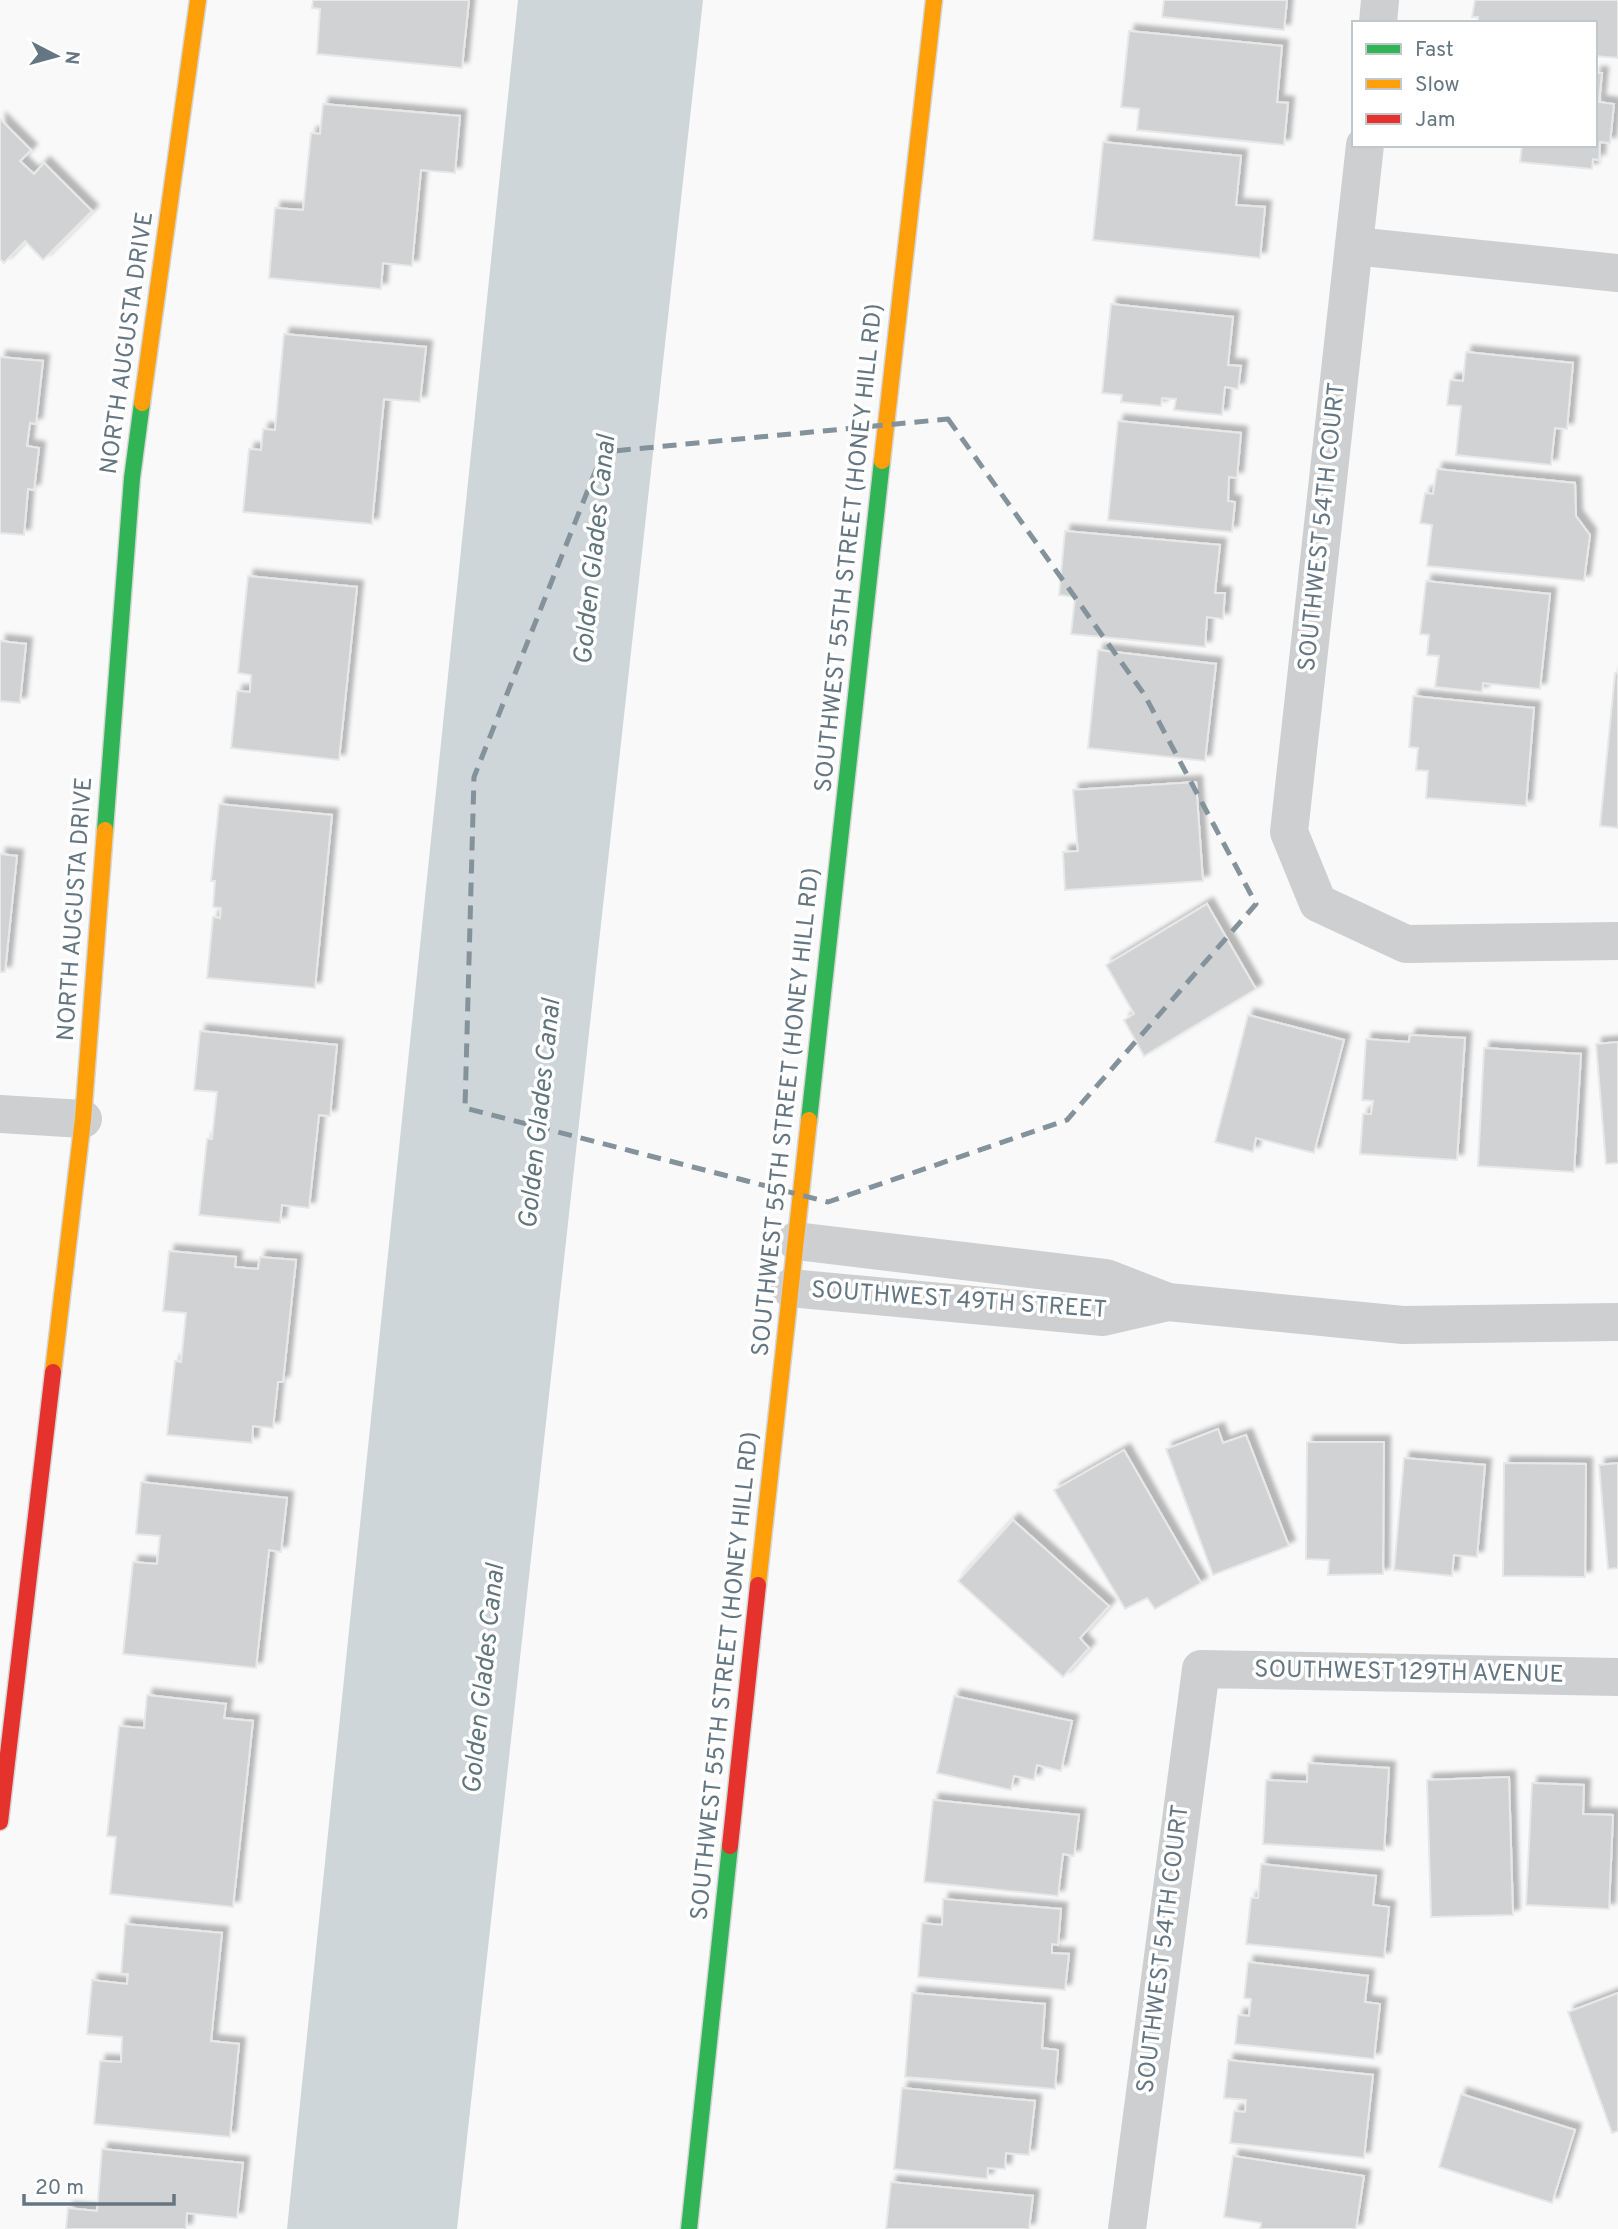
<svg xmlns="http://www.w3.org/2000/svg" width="1618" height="2229" viewBox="0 0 1618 2229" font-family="Overpass,sans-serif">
<defs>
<filter id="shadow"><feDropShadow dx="6" dy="-6" stdDeviation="2" flood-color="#0004"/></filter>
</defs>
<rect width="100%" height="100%" fill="#f9f9f9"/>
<!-- water -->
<path fill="#ced6d9" d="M 518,0 L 703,0 L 457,2229 L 287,2229 Z"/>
<!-- building -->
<g fill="#d0d2d3" stroke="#e8e8e8" stroke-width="2" filter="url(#shadow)">
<path d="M 313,0 L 469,0 L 462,68 L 317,54 L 320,9 L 312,8 Z"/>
<path d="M 1164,0 L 1287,0 L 1284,30 L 1162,17 Z"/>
<path d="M 1475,0 L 1618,0 L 1618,58 L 1595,56 L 1595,23 L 1478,23 L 1478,17 L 1472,17 Z"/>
<path d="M 1129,31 L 1282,46 L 1277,102 L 1288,103 L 1284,145 L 1137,130 L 1139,109 L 1121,107 Z"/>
<path d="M 1595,73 L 1602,73 L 1599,102 L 1614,104 L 1610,143 L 1600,142 L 1599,160 L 1593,159 L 1592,169 L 1520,162 L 1522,145 L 1595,145 Z"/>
<path d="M 323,104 L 460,116 L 455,173 L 421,170 L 412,266 L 383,263 L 381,289 L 269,278 L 275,208 L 303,210 L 311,133 L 320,134 Z"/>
<path d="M 0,119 L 31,150 L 20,161 L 34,174 L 44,163 L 92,211 L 43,260 L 25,241 L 4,263 L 0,259 Z"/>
<path d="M 1103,142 L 1241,156 L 1236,205 L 1265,207 L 1260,258 L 1093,240 Z"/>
<path d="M 1111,304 L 1233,317 L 1228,365 L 1241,366 L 1238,389 L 1225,387 L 1222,415 L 1174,410 L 1176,399 L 1162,398 L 1161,406 L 1121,402 L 1122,395 L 1102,393 Z"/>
<path d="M 284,334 L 426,347 L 420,402 L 384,399 L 372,524 L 243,512 L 249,449 L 261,450 L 263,429 L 275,430 Z"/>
<path d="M 1466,352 L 1573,363 L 1567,429 L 1555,428 L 1551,465 L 1456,455 L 1461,406 L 1447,405 L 1450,380 L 1463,381 Z"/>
<path d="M 0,357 L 43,361 L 36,424 L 30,423 L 27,446 L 39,448 L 34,490 L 28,489 L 24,535 L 0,533 Z"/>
<path d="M 1118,421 L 1241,433 L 1237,478 L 1229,477 L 1228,501 L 1235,502 L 1232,532 L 1108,520 Z"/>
<path d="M 1437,469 L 1575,483 L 1576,516 L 1590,535 L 1584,581 L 1427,566 L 1432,525 L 1420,523 L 1425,493 L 1433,494 Z"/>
<path d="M 1065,531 L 1220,545 L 1215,593 L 1225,593 L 1223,619 L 1207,617 L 1205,647 L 1071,634 L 1075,597 L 1059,595 Z"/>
<path d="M 248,576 L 357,587 L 339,760 L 231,748 L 237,691 L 250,692 L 251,675 L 238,673 Z"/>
<path d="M 1426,581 L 1550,594 L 1540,689 L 1483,683 L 1482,692 L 1435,687 L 1439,656 L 1427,655 L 1429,635 L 1420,634 Z"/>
<path d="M 0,641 L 26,644 L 20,703 L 0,701 Z"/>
<path d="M 1098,650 L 1216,664 L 1205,761 L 1088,748 Z"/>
<path d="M 1615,673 L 1618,673 L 1618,828 L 1600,826 Z"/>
<path d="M 1413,696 L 1534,708 L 1526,806 L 1426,798 L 1428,771 L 1416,770 L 1418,748 L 1409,747 Z"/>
<path d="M 1196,782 L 1203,881 L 1065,890 L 1063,852 L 1078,851 L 1073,790 Z"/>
<path d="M 219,804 L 332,815 L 315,988 L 207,978 L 213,917 L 220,918 L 221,908 L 213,907 L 215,881 L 211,881 Z"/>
<path d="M 0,854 L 17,856 L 5,972 L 0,972 Z"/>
<path d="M 1207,904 L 1256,989 L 1144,1056 L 1124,1020 L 1134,1014 L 1106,965 Z"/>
<path d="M 1248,1015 L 1344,1040 L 1314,1153 L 1256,1138 L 1253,1152 L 1215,1142 Z"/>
<path d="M 200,1031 L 337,1045 L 330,1116 L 319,1115 L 309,1208 L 282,1205 L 280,1223 L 199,1215 L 207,1139 L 212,1139 L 217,1092 L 194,1090 Z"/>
<path d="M 1410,1035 L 1465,1038 L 1457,1160 L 1360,1154 L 1363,1114 L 1371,1114 L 1373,1101 L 1362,1100 L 1366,1039 L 1409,1042 Z"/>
<path d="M 1618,1042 L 1618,1163 L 1606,1164 L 1596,1044 Z"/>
<path d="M 1484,1048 L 1581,1054 L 1574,1172 L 1478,1166 Z"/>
<path d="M 169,1251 L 236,1257 L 235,1267 L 258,1269 L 260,1257 L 296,1260 L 283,1382 L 278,1382 L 273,1428 L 253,1426 L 252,1443 L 167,1435 L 175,1361 L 181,1362 L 186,1313 L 163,1311 Z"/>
<path d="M 1218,1429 L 1223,1443 L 1246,1435 L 1289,1546 L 1213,1575 L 1166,1449 Z"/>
<path d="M 1307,1442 L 1384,1442 L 1383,1574 L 1328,1575 L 1329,1560 L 1306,1559 Z"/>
<path d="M 1124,1450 L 1201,1583 L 1155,1609 L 1147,1598 L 1125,1609 L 1054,1490 Z"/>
<path d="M 1404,1458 L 1485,1465 L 1477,1557 L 1454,1555 L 1452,1576 L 1394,1570 Z"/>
<path d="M 1504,1463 L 1586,1464 L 1585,1577 L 1503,1576 Z"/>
<path d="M 1618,1463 L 1618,1568 L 1608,1569 L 1599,1465 Z"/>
<path d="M 141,1482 L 287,1498 L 281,1552 L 269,1550 L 256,1668 L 123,1654 L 133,1562 L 157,1564 L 160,1536 L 136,1534 Z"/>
<path d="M 1013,1520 L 1109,1606 L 1080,1638 L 1089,1648 L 1063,1677 L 958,1581 Z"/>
<path d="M 147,1695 L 226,1704 L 224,1718 L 253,1721 L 233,1907 L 110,1894 L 116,1837 L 107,1836 L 119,1726 L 144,1728 Z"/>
<path d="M 954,1696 L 1072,1721 L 1061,1771 L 1037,1765 L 1034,1780 L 1014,1776 L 1011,1790 L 937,1773 Z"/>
<path d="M 1308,1763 L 1389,1768 L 1384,1851 L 1263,1844 L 1266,1780 L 1307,1782 Z"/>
<path d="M 1509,1777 L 1513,1915 L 1431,1917 L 1427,1780 Z"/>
<path d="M 1532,1783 L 1584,1785 L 1583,1814 L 1613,1815 L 1609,1909 L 1526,1905 Z"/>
<path d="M 933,1800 L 1079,1815 L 1074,1856 L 1063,1854 L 1058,1896 L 924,1882 Z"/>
<path d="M 1261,1864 L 1376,1876 L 1373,1905 L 1389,1907 L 1384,1958 L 1246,1944 L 1251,1898 L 1258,1898 Z"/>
<path d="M 943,1899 L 1061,1909 L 1058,1945 L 1052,1944 L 1052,1953 L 1069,1954 L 1065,1990 L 918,1977 L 922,1923 L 942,1925 Z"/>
<path d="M 125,1924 L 222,1933 L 211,2041 L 239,2044 L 230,2137 L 94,2124 L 100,2061 L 121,2062 L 122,2037 L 87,2034 L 92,1980 L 127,1984 L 128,1974 L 121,1974 Z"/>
<path d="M 1248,1962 L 1368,1976 L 1365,2002 L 1380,2004 L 1374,2059 L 1235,2044 L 1238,2015 L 1249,2016 L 1251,1999 L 1244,1998 Z"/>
<path d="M 912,1993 L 1045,2004 L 1042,2048 L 1058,2050 L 1055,2089 L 905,2077 Z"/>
<path d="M 1618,1993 L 1618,2131 L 1612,2133 L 1568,2012 Z"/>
<path d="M 1228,2060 L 1373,2075 L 1364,2158 L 1230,2143 L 1234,2111 L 1245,2112 L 1246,2100 L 1224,2098 Z"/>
<path d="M 902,2088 L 1035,2101 L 1029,2155 L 1006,2153 L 1005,2169 L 988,2168 L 987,2179 L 894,2169 Z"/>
<path d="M 1461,2094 L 1575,2130 L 1552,2203 L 1439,2167 Z"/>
<path d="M 102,2149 L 243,2163 L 237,2218 L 187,2213 L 186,2229 L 66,2229 L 68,2208 L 97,2211 Z"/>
<path d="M 1233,2156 L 1364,2176 L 1356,2229 L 1260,2229 L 1261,2223 L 1224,2217 Z"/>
<path d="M 891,2182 L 1033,2196 L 1029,2229 L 886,2229 Z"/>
</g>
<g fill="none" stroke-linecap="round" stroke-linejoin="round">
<!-- fast casing -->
<g stroke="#d5d6d7" stroke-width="19">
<g id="fast">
<path d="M 105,830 L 132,478 L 142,403"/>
<path d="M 809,1120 L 882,461"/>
<path d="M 689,2229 L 730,1846"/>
</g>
</g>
<!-- slow casing -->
<g stroke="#d5d6d7" stroke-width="19">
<g id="slow">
<path d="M 142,403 L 198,0"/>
<path d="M 882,461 L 934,0"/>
<path d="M 53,1372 L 83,1119 L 105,830"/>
<path d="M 758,1585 L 809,1120"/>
</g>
</g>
<!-- jam casing -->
<g stroke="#d5d6d7" stroke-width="19">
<g id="jam">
<path d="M 0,1822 L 53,1372"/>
<path d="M 730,1846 L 758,1585"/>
</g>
</g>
<!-- street -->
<g stroke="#cecfd0" stroke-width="38">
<path d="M 1378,23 L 1380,0"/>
<path d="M 1365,145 L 1289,832 L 1318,903 L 1406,944 L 1618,941"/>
<path d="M 1354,246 L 1618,273"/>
<path d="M 0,1114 L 83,1119"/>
<path d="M 796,1241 L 1106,1278 L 1168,1302 L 1403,1325 L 1618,1322"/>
<path d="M 790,1288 L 1103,1317 L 1168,1302"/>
<path d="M 1127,2229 L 1201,1669 L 1618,1677"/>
</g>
<!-- fast -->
<use href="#fast" stroke="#30b455" stroke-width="16"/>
<!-- slow -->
<use href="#slow" stroke="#ff9f0a" stroke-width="16"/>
<!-- jam -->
<use href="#jam" stroke="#e5322d" stroke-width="16"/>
</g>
<!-- marked area -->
<path fill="none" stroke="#84929c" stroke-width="5" stroke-dasharray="14 9" stroke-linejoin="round" d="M 948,419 L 1144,694 L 1256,904 L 1067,1120 L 828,1202 L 465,1108 L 474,777 L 603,452 Z"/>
<g text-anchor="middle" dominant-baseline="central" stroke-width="7" stroke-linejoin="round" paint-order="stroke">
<!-- street labels -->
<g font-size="24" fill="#657683" stroke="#fff">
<text transform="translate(128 343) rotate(-82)">NORTH AUGUSTA DRIVE</text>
<text transform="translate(1323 527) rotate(-84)">SOUTHWEST 54TH COURT</text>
<text transform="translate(850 548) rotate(-84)">SOUTHWEST 55TH STREET (HONEY HILL RD)</text>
<text transform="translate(76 909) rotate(-86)">NORTH AUGUSTA DRIVE</text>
<text transform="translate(787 1112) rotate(-84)">SOUTHWEST 55TH STREET (HONEY HILL RD)</text>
<text transform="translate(959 1301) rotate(4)">SOUTHWEST 49TH STREET</text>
<text transform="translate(1409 1673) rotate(1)">SOUTHWEST 129TH AVENUE</text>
<text transform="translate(726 1676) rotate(-84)">SOUTHWEST 55TH STREET (HONEY HILL RD)</text>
<text transform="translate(1164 1949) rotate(-83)">SOUTHWEST 54TH COURT</text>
</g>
<!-- water labels -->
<g font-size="26" font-style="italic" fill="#60757c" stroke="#fff">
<text transform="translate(596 550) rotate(-84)">Golden Glades Canal</text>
<text transform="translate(541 1114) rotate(-84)">Golden Glades Canal</text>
<text transform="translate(485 1679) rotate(-84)">Golden Glades Canal</text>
</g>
</g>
<!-- legend -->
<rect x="1352" y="21" width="245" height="126" fill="#ffffff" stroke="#c1c8cd" stroke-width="2"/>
<rect x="1366" y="44" width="35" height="10" fill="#30b455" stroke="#c1c8cd" stroke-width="2"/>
<text x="1415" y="56" font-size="21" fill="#657683">Fast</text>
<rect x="1366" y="79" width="35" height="10" fill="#ff9f0a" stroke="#c1c8cd" stroke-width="2"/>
<text x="1415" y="91" font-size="21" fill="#657683">Slow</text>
<rect x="1366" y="114" width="35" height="10" fill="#e5322d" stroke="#c1c8cd" stroke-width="2"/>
<text x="1415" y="126" font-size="21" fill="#657683">Jam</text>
<!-- north arrow -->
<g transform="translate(56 56) rotate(96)" stroke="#ffffff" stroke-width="5" paint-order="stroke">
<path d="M0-5L12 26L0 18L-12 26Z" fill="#657683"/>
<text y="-10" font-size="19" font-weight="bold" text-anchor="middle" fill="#657683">N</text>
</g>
<!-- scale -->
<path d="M24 2194v10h150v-10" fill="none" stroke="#657683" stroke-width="3.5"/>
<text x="35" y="2194" font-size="21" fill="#657683" stroke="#ffffff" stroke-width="5" paint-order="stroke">20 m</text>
</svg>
